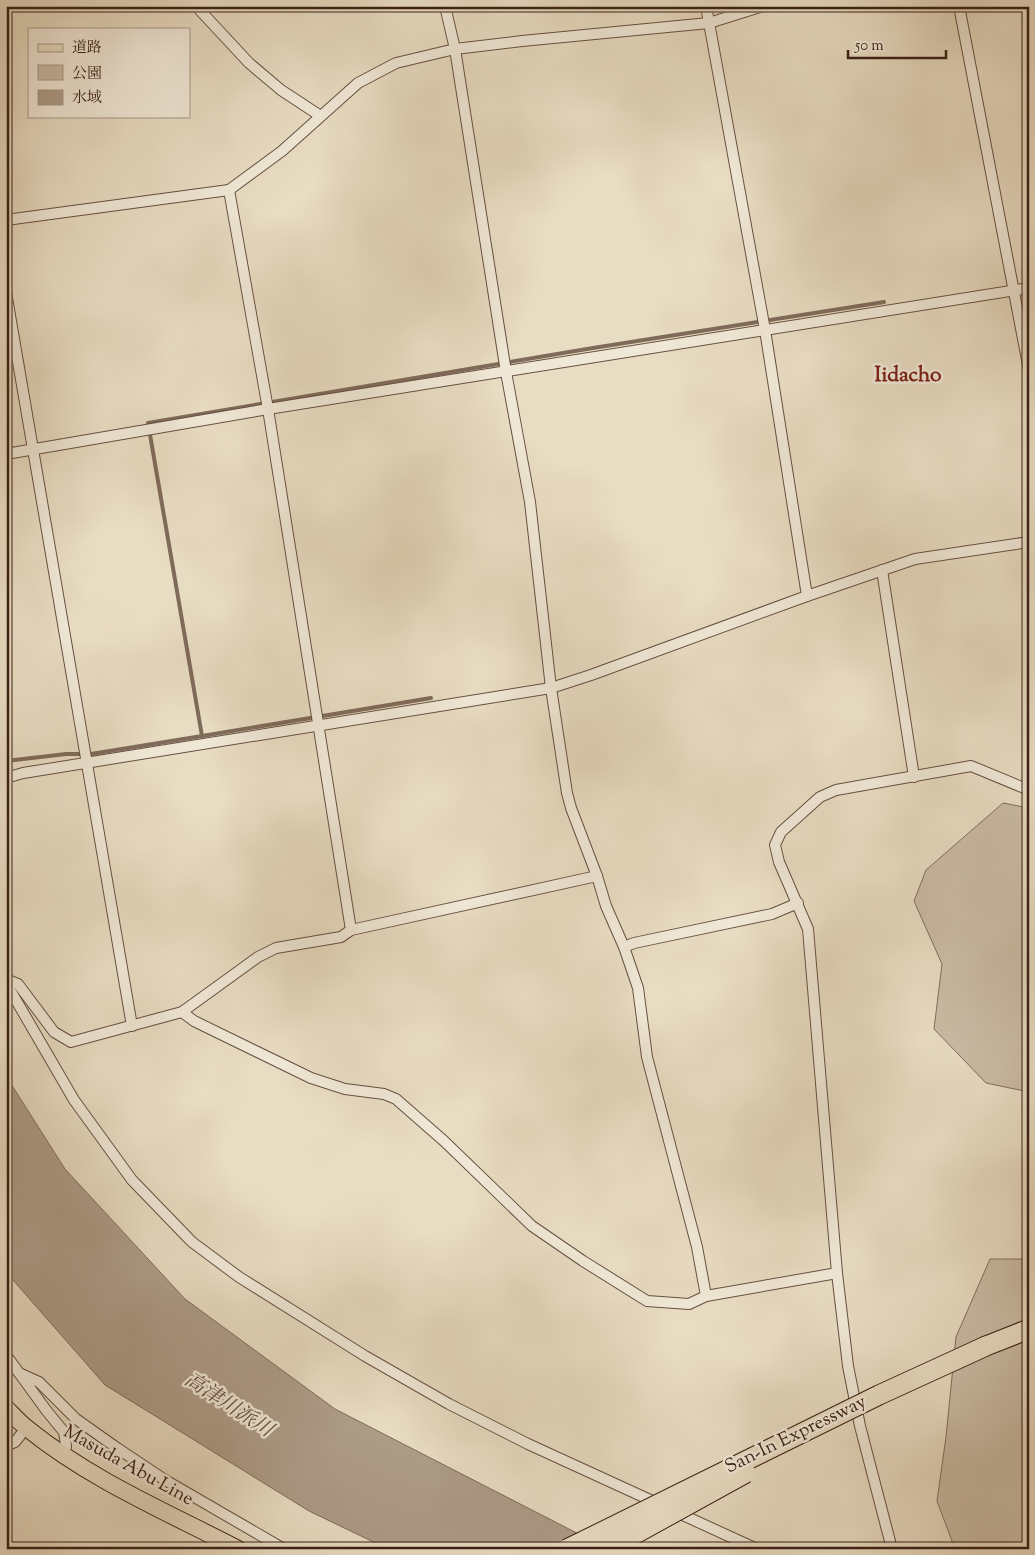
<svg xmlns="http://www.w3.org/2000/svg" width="1035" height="1555" viewBox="0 0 1035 1555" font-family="'Sorts Mill Goudy','Noto Serif JP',serif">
<rect width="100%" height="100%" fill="#e8dcc2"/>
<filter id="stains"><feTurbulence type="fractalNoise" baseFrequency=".004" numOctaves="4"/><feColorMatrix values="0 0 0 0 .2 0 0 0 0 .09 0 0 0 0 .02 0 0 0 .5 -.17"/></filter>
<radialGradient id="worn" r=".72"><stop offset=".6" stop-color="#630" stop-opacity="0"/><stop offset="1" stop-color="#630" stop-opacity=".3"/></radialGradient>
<!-- green -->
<g fill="#cabca5" stroke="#826e5e">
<path d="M 1003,803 L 1029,808 L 1029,1092 L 986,1083 L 934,1029 L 942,964 L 914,901 L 926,870 Z"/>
<path d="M 990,1259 L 1029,1259 L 1029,1549 L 955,1549 L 937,1501 L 946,1437 L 956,1337 Z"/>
</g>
<!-- water -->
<path fill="#ad9c88" stroke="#7f6b5a" d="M 6,1076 L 65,1169 L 185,1299 L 335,1409 L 608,1549 L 388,1549 L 309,1511 L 105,1385 L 6,1272 Z"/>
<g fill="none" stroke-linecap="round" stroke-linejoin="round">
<!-- stream -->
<g stroke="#7f6b5a" stroke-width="4">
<path d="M 202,736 L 431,698"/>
<path d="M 6,761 L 66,754 L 91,754 L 202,736 L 148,423 L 593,348 L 884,302"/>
</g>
<!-- street casing -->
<g stroke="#665041" stroke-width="12">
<g id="street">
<path d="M 196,6 L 249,63 L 281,90 L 319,115"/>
<path d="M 445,6 L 455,49 L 506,372 L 530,502 L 551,688 L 567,793 L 571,808 L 597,876 L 606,906 L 624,947 L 638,988 L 647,1057 L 697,1247 L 706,1296"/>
<path d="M 706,6 L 765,330 L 807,596"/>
<path d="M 959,6 L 1029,370"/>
<path d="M 229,190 L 268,409 L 351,930"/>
<path d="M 6,220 L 229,190 L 282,151 L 358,83 L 396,63 L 455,49 L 522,41 L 709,23 L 763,6"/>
<path d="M 6,292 L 132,1026"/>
<path d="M 6,454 L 268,409 L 1029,288"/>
<path d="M 882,570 L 914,777"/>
<path d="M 6,778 L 23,773 L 551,688 L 591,675 L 807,596 L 915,559 L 1029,542"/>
<path d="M 624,947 L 634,943 L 772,914 L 798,903"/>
<path d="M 6,979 L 18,984 L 54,1032 L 71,1042 L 182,1012 L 258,957 L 276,948 L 341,937 L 351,930 L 597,876"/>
<path d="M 6,983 L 74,1100 L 132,1180 L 192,1242 L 239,1277 L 365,1356 L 449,1404 L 528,1444 L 659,1504"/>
<path d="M 182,1012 L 194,1021 L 311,1078 L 345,1089 L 384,1094 L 396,1099 L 444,1141 L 532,1226 L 583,1261 L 647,1301 L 689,1304 L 706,1296 L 837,1273 L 848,1366 L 860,1426 L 892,1549"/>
<path d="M 837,1273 L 808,929 L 779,862 L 775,845 L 781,832 L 820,797 L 836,790 L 971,766 L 1029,790"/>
<path d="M 6,1355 L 46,1410 L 64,1432 L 66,1446 L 64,1456"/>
<path d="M 19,1373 L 39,1382 L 76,1419 L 117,1448 L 165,1480 L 284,1549"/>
<path d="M 6,1446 L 15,1442 L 26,1428"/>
<path d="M 674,1511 L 757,1549"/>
</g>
</g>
<!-- primary casing -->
<g stroke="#3a2116" stroke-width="18">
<path id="primary" d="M 6,1408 C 13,1415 20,1423 28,1429 C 91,1480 167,1512 238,1549"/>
</g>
<!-- highway casing -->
<g stroke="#3a2116" stroke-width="21">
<path id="highway" d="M 986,1346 L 1029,1329"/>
</g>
<!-- street -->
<use href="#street" stroke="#f0e8d7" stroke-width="10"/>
<!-- primary -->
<use href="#primary" stroke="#e8dcc2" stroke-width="16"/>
<!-- highway -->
<use href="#highway" stroke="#e8dcc2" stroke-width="19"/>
<!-- highway-bridge casing -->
<g stroke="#3a2116" stroke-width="21" stroke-linecap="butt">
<g id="highway-bridge">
<path d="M 567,1549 L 879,1395 L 986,1346"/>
<path d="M 608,1549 L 746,1473"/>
</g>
</g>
<!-- highway-bridge -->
<use href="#highway-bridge" stroke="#e8dcc2" stroke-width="19"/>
</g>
<g text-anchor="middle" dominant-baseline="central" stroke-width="5" stroke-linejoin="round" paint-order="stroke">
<!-- street labels -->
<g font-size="19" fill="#3a2116" stroke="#f0e8d7">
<text transform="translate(796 1435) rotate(-26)">San-In Expressway</text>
<text transform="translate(128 1466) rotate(29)">Masuda Abu Line</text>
</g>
<!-- water labels -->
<g font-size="20" font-style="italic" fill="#624c3e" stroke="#f0e8d7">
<text transform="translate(228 1406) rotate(33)">高津川派川</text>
</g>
<!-- quarter labels -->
<g font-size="21" font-weight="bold" fill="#7a1f14" stroke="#f0e8d7">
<text x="908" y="376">Iidacho</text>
</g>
</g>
<!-- margin -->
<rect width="1035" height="1555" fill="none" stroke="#e8dcc2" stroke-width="25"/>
<rect x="8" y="8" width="1020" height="1540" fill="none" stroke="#3a2116" stroke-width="2.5"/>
<rect x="12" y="12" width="1010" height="1530" fill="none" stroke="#3a2116"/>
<!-- legend -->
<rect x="28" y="28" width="162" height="90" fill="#f0e8d7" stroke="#a7988a"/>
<rect x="38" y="44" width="25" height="8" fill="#e8dcc2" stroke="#a7988a"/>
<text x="72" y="52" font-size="15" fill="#3a2116">道路</text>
<rect x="38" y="65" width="25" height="15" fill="#cabca5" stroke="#a7988a"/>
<text x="72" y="78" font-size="15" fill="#3a2116">公園</text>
<rect x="38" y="90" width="25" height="15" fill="#ad9c88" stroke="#a7988a"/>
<text x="72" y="102" font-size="15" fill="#3a2116">水域</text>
<!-- scale -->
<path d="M848 50v8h98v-8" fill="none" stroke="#3a2116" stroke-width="2.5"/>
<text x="855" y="50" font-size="15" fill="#3a2116" stroke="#f0e8d7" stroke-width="4" paint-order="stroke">50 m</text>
<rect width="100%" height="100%" filter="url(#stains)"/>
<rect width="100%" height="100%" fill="url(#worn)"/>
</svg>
